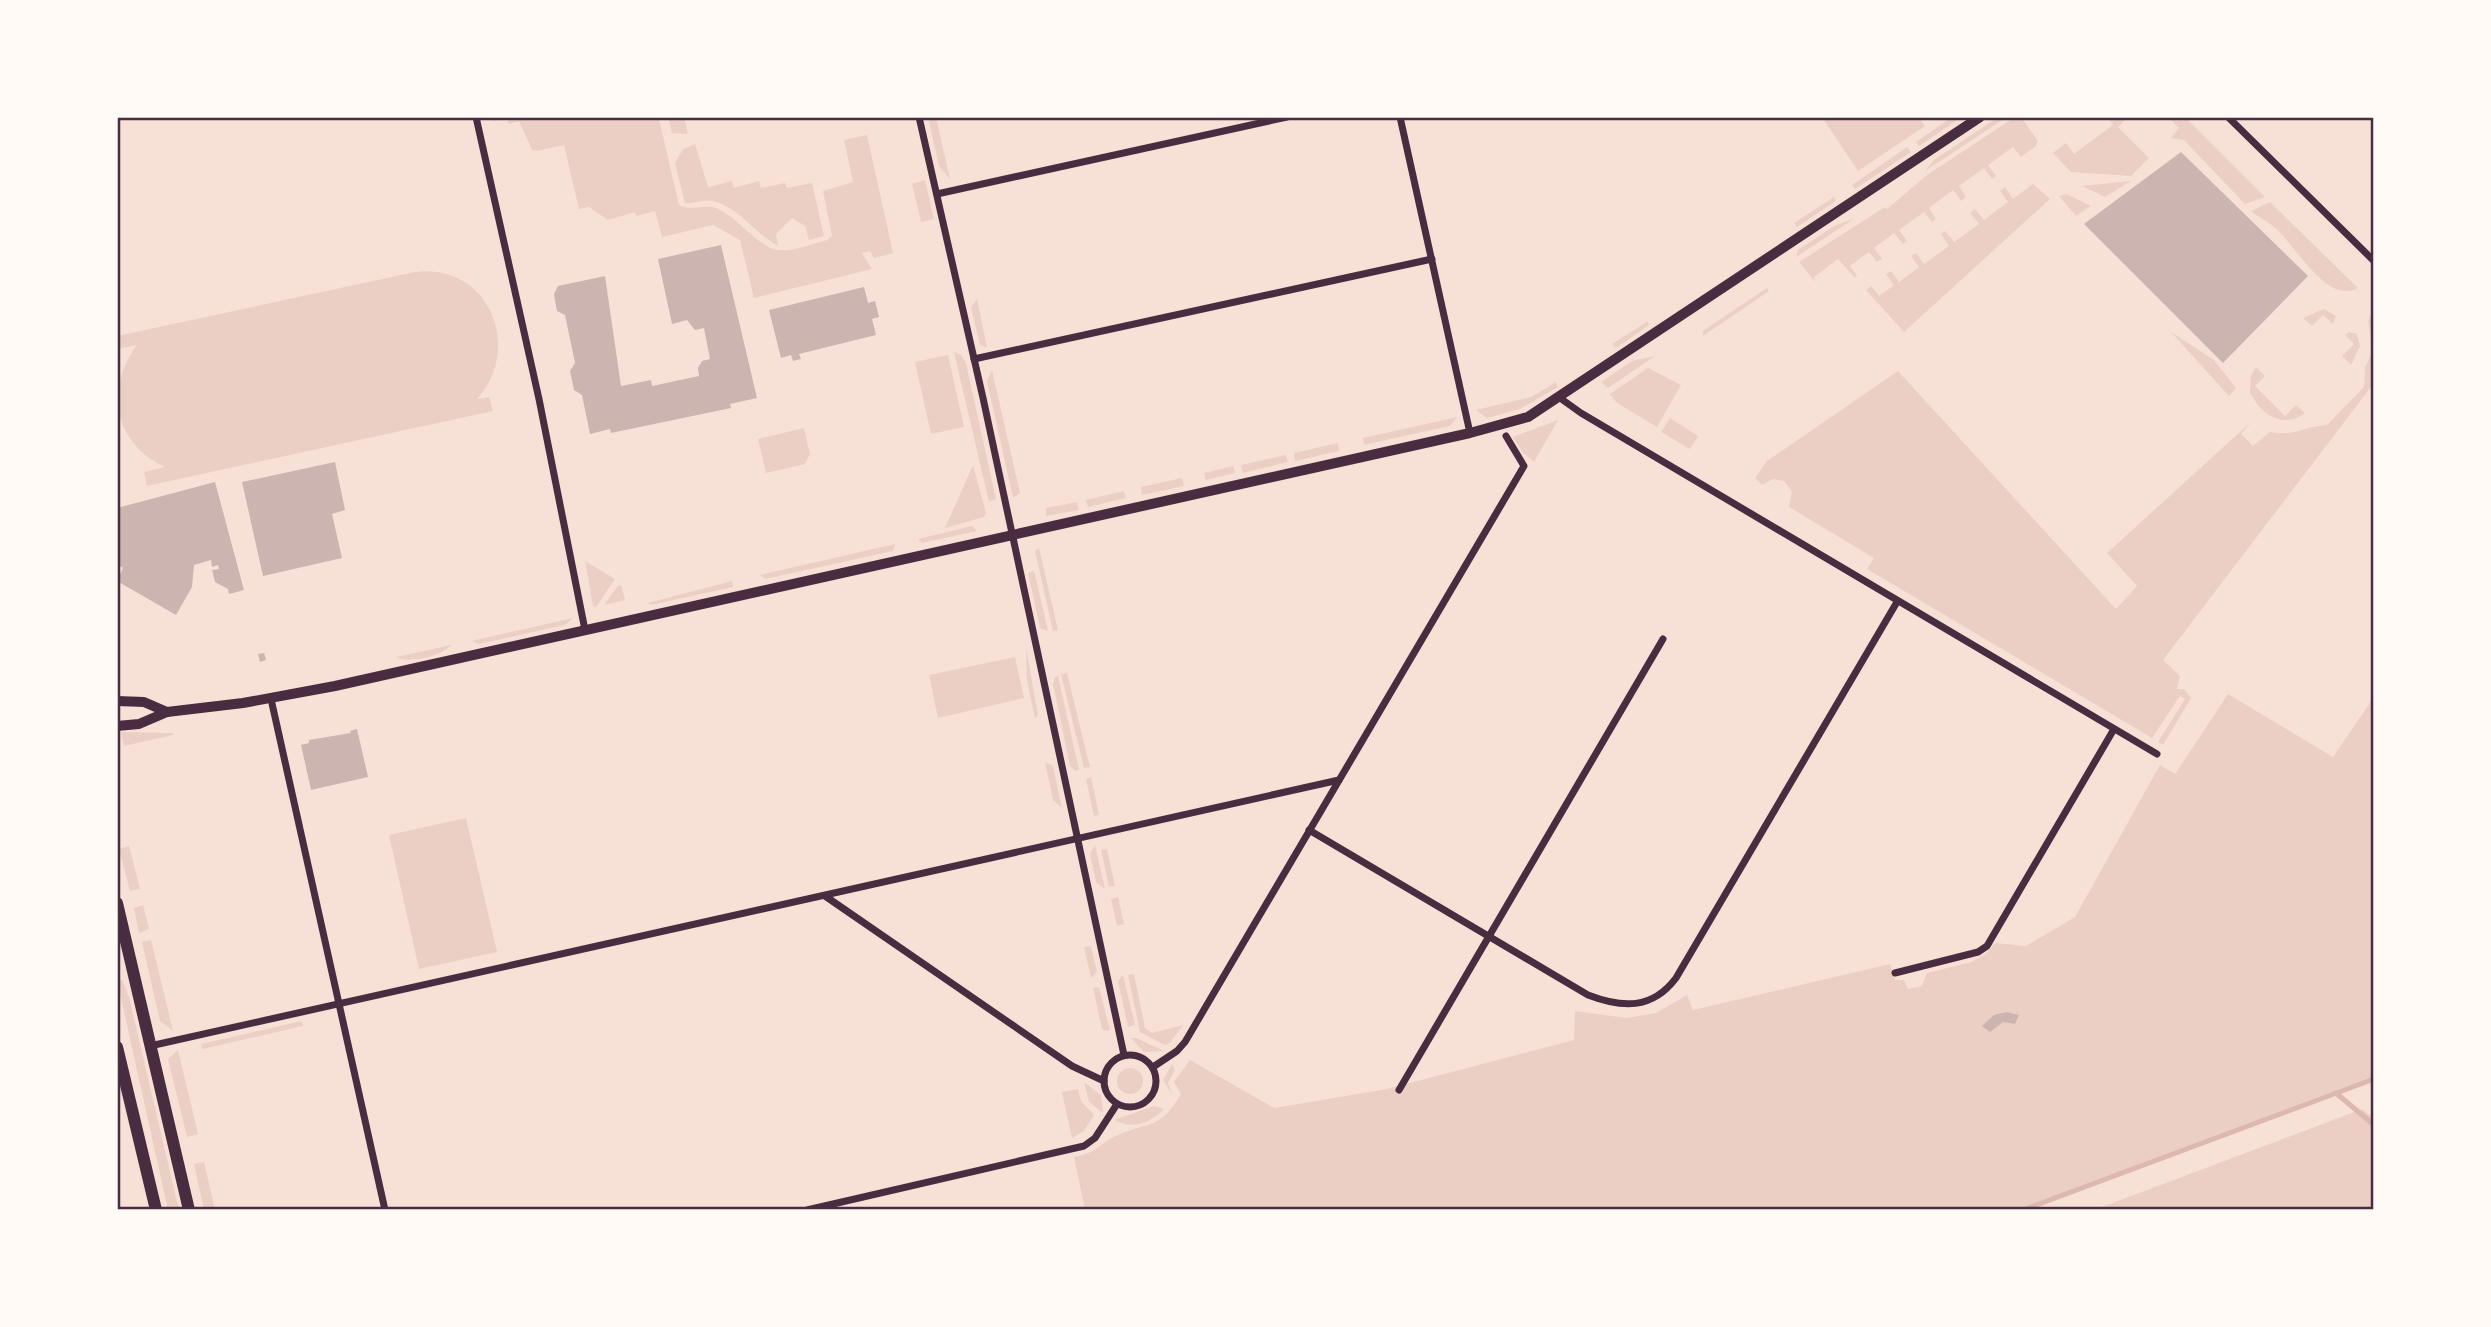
<svg xmlns="http://www.w3.org/2000/svg" width="2491" height="1327" viewBox="0 0 2491 1327" font-family="Raleway,sans-serif">
<rect width="100%" height="100%" fill="#f7e1d7"/>
<!-- green -->
<g fill="#ebcfc5">
<path d="M 493,117 L 667,117 L 659,119 L 679,205 C 691,212 703,204 716,208 C 739,217 758,248 778,250 C 792,252 813,244 827,240 L 832,236 L 823,191 L 853,182 L 844,140 L 867,135 L 893,253 L 874,258 L 870,251 L 862,253 L 872,269 L 754,298 L 740,240 L 713,225 L 662,237 L 655,211 L 636,216 L 635,212 L 608,220 L 589,207 L 579,209 L 564,145 L 537,151 L 532,150 L 519,121 L 509,124 L 507,118 L 494,121 Z"/>
<path d="M 668,117 L 684,117 L 688,134 L 672,133 Z"/>
<path d="M 928,117 L 936,117 L 950,179 L 939,166 Z"/>
<path d="M 1822,117 L 1918,117 L 1925,126 L 1858,171 Z"/>
<path d="M 1952,117 L 1962,117 L 1919,146 L 1916,142 Z"/>
<path d="M 1998,117 L 2007,117 L 1925,171 L 1934,160 Z"/>
<path d="M 2015,117 L 2021,117 L 2038,141 L 2036,146 L 2021,157 L 2013,147 L 1988,165 L 1996,176 L 1992,179 L 1984,168 L 1959,186 L 1966,197 L 1961,201 L 1953,190 L 1929,208 L 1936,219 L 1932,222 L 1924,212 L 1899,230 L 1907,241 L 1903,244 L 1894,233 L 1874,248 L 1882,259 L 1877,262 L 1869,252 L 1850,266 L 1857,276 L 1855,278 L 1838,259 L 1814,277 L 1815,282 L 1799,262 L 1885,207 L 1887,209 L 1927,175 Z"/>
<path d="M 2108,117 L 2128,117 L 2118,127 L 2149,158 L 2131,176 L 2071,172 L 2053,153 L 2066,143 L 2074,154 L 2113,125 Z"/>
<path d="M 2168,117 L 2185,117 L 2265,197 L 2245,204 L 2184,140 L 2171,138 L 2179,128 Z"/>
<path d="M 695,144 L 708,187 L 732,181 L 734,188 L 759,181 L 761,188 L 785,183 L 787,188 L 812,183 L 824,236 L 809,240 L 805,226 L 792,218 L 776,234 L 778,246 C 754,233 740,208 713,201 C 704,199 694,204 685,203 L 675,163 L 683,149 Z"/>
<path d="M 1907,147 L 1911,152 L 1855,189 L 1852,185 Z"/>
<path d="M 925,180 L 934,219 L 921,222 L 912,184 Z"/>
<path d="M 2131,181 L 2105,197 L 2082,186 Z"/>
<path d="M 2033,184 L 2050,199 L 1904,332 L 1866,290 L 1871,286 L 1879,296 L 1894,285 L 1886,274 L 1891,271 L 1899,282 L 1919,267 L 1911,256 L 1916,253 L 1924,264 L 1949,246 L 1941,234 L 1945,231 L 1954,242 L 1979,224 L 1970,213 L 1975,209 L 1984,220 L 2008,202 L 2000,191 L 2005,187 L 2013,199 Z"/>
<path d="M 2066,194 L 2091,206 L 2076,216 L 2059,196 Z"/>
<path d="M 1834,197 L 1836,201 L 1797,227 L 1794,223 Z"/>
<path d="M 2270,202 L 2358,288 C 2326,306 2295,243 2274,227 C 2267,221 2258,217 2251,211 Z"/>
<path d="M 1855,218 L 1796,257 L 1798,250 L 1834,226 Z"/>
<path d="M 415,272 C 488,262 524,347 477,399 L 489,397 L 493,411 L 147,486 L 144,472 L 165,467 C 114,444 104,389 137,345 L 117,349 L 117,336 Z"/>
<path d="M 1767,288 L 1769,291 L 1703,336 L 1703,331 Z"/>
<path d="M 977,299 L 987,347 L 980,345 L 971,307 Z"/>
<path d="M 2374,306 L 2374,383 L 2163,660 L 2180,676 L 2177,689 L 2184,689 L 2191,698 L 2163,745 L 2158,742 L 2185,699 L 2180,696 L 2152,738 L 1867,569 L 1874,558 L 1789,507 L 1792,491 L 1784,481 L 1773,479 L 1762,485 L 1755,478 L 1767,461 L 1898,371 L 2116,609 L 2137,586 L 2107,553 L 2252,421 L 2241,434 L 2253,446 L 2270,432 C 2291,437 2307,426 2327,425 L 2364,387 L 2365,368 L 2373,350 L 2368,322 Z"/>
<path d="M 2324,309 L 2336,316 L 2333,324 L 2323,315 L 2312,326 L 2303,318 Z"/>
<path d="M 1648,321 L 1649,325 L 1616,348 L 1612,344 Z"/>
<path d="M 2171,332 L 2214,360 L 2236,388 L 2229,396 Z"/>
<path d="M 2349,332 L 2357,334 L 2360,346 L 2351,365 L 2342,356 L 2354,344 L 2345,335 Z"/>
<path d="M 954,352 L 961,355 L 966,363 L 996,499 L 989,502 Z"/>
<path d="M 948,355 L 964,427 L 931,434 L 915,362 Z"/>
<path d="M 1655,356 L 1608,388 L 1601,382 L 1632,361 Z"/>
<path d="M 2256,367 L 2265,376 L 2255,386 L 2285,416 L 2296,405 L 2305,413 C 2283,430 2260,414 2250,392 L 2251,375 Z"/>
<path d="M 1648,368 L 1681,385 L 1657,427 L 1617,403 L 1610,394 Z"/>
<path d="M 992,370 L 1020,493 L 1013,498 L 987,381 Z"/>
<path d="M 1556,382 L 1558,387 L 1520,409 L 1487,418 L 1476,410 L 1531,397 Z"/>
<path d="M 1457,417 L 1450,426 L 1364,445 L 1363,438 Z"/>
<path d="M 1670,418 L 1698,436 L 1690,449 L 1661,432 Z"/>
<path d="M 1558,420 L 1534,462 L 1523,453 L 1513,437 Z"/>
<path d="M 804,428 L 810,454 L 805,464 L 766,473 L 758,439 Z"/>
<path d="M 1338,443 L 1339,451 L 1295,461 L 1294,453 Z"/>
<path d="M 1286,455 L 1288,462 L 1243,473 L 1241,465 Z"/>
<path d="M 973,465 L 986,513 L 984,517 L 945,528 Z"/>
<path d="M 1233,466 L 1235,473 L 1206,480 L 1204,473 Z"/>
<path d="M 1182,478 L 1184,486 L 1142,495 L 1141,487 Z"/>
<path d="M 1124,491 L 1126,498 L 1088,507 L 1086,500 Z"/>
<path d="M 1077,502 L 1079,510 L 1046,516 L 1046,508 Z"/>
<path d="M 972,526 L 977,531 L 922,543 L 918,539 Z"/>
<path d="M 895,544 L 893,551 L 765,579 L 760,575 Z"/>
<path d="M 1039,548 L 1058,630 L 1053,631 L 1035,551 Z"/>
<path d="M 585,561 L 615,579 L 596,607 L 593,606 Z"/>
<path d="M 1033,571 L 1035,574 L 1048,631 L 1040,628 L 1028,573 Z"/>
<path d="M 732,581 L 733,587 L 651,605 L 648,603 Z"/>
<path d="M 621,585 L 625,600 L 604,605 L 618,586 Z"/>
<path d="M 573,618 L 565,625 L 479,644 L 471,641 Z"/>
<path d="M 451,645 C 442,656 408,664 396,657 Z"/>
<path d="M 1026,647 L 1038,715 L 1035,719 L 1027,680 Z"/>
<path d="M 1015,657 L 1024,698 L 938,718 L 929,675 Z"/>
<path d="M 1067,673 L 1090,767 L 1084,768 L 1061,674 Z"/>
<path d="M 1058,676 L 1079,770 L 1075,771 L 1070,766 L 1053,684 L 1055,677 Z"/>
<path d="M 2228,694 L 2333,757 L 2374,697 L 2374,1079 L 2023,1210 L 1085,1210 L 1074,1157 C 1099,1153 1100,1142 1118,1135 C 1153,1120 1158,1131 1181,1094 L 1174,1082 L 1190,1060 L 1274,1108 L 1387,1089 L 1574,1040 L 1575,1011 L 1627,1018 L 1656,1013 L 1687,995 L 1693,1010 L 1890,964 L 1895,980 L 1904,980 L 1908,989 L 1922,986 L 1927,973 L 1971,962 L 1986,954 L 1995,943 L 2026,946 L 2075,917 L 2160,765 L 2175,774 Z"/>
<path d="M 121,732 L 173,733 L 173,735 L 124,746 Z"/>
<path d="M 1045,762 L 1053,766 L 1062,808 L 1053,800 Z"/>
<path d="M 1091,777 L 1099,815 L 1094,816 L 1086,779 Z"/>
<path d="M 466,818 L 497,952 L 419,969 L 389,835 Z"/>
<path d="M 1095,845 L 1105,889 L 1096,882 L 1090,854 Z"/>
<path d="M 129,846 L 140,889 L 130,891 L 119,849 Z"/>
<path d="M 1107,849 L 1115,886 L 1109,887 L 1101,850 Z"/>
<path d="M 1118,897 L 1124,924 L 1117,926 L 1111,899 Z"/>
<path d="M 143,905 L 149,929 L 139,933 L 134,908 Z"/>
<path d="M 151,940 L 173,1031 L 160,1021 L 142,942 Z"/>
<path d="M 1091,946 L 1097,972 L 1091,978 L 1084,947 Z"/>
<path d="M 1134,974 L 1145,1028 L 1152,1033 L 1183,1025 L 1170,1043 L 1165,1045 L 1140,1032 L 1128,975 Z"/>
<path d="M 1123,975 L 1135,1025 L 1128,1027 L 1118,981 Z"/>
<path d="M 117,980 L 122,980 L 129,997 L 179,1210 L 168,1210 Z"/>
<path d="M 1099,987 L 1110,1030 L 1105,1031 L 1102,1029 L 1093,988 Z"/>
<path d="M 302,1021 L 303,1026 L 202,1049 L 201,1044 Z"/>
<path d="M 1131,1038 L 1136,1038 L 1164,1051 L 1144,1052 Z"/>
<path d="M 178,1050 L 198,1134 L 187,1137 L 168,1059 Z"/>
<path d="M 1172,1064 L 1175,1069 L 1168,1083 L 1172,1094 L 1163,1080 Z"/>
<circle cx="1130" cy="1081" r="13"/>
<path d="M 1084,1082 L 1101,1095 L 1103,1113 L 1089,1102 Z"/>
<path d="M 1078,1089 L 1081,1101 L 1094,1115 L 1084,1131 L 1072,1138 L 1062,1092 Z"/>
<path d="M 1154,1106 L 1164,1109 C 1150,1123 1133,1130 1114,1120 Z"/>
<path d="M 2362,1109 L 2374,1118 L 2374,1210 L 2094,1210 Z"/>
<path d="M 204,1162 L 215,1210 L 204,1210 L 194,1164 Z"/>
</g>
<g fill="none" stroke-linecap="round" stroke-linejoin="round">
<!-- stream -->
<g stroke="#dcb8b0" stroke-width="5">
<path d="M 2336,1093 L 2374,1125"/>
<path d="M 2023,1210 L 2374,1079"/>
</g>
</g>
<!-- building -->
<g fill="#ccb4b1">
<path d="M 2181,152 L 2308,276 L 2223,363 L 2084,224 Z"/>
<path d="M 721,245 L 757,398 L 730,404 L 731,408 L 611,433 L 610,429 L 590,434 L 582,395 L 574,390 L 570,371 L 575,363 L 565,315 L 557,311 L 554,294 L 558,286 L 605,276 L 621,386 L 651,380 L 652,386 L 699,376 L 698,368 L 702,361 L 710,359 L 704,328 L 695,330 L 687,320 L 672,324 L 658,259 Z"/>
<path d="M 864,287 L 868,303 L 875,301 L 879,317 L 872,319 L 876,335 L 799,354 L 801,359 L 793,361 L 791,355 L 781,358 L 769,310 Z"/>
<path d="M 335,462 L 345,510 L 332,514 L 342,558 L 263,576 L 242,482 Z"/>
<path d="M 215,482 L 244,590 L 229,594 L 228,589 L 215,582 L 212,570 L 219,569 L 218,565 L 212,567 L 211,560 L 194,565 L 192,587 L 176,615 L 117,581 L 123,568 L 117,564 L 117,508 Z"/>
<path d="M 264,653 L 266,660 L 260,662 L 258,654 Z"/>
<path d="M 357,729 L 368,777 L 311,790 L 301,745 L 309,743 L 309,740 L 351,733 L 350,731 Z"/>
<path d="M 2007,1012 L 2019,1015 L 2015,1024 L 2003,1022 L 1990,1032 L 1982,1026 L 1994,1015 Z"/>
</g>
<g fill="none" stroke-linecap="round" stroke-linejoin="round">
<!-- minor -->
<g stroke="#4a2c40" stroke-width="7">
<path d="M 476,117 L 539,399 L 585,630"/>
<path d="M 919,117 L 983,398 L 1124,1055"/>
<path d="M 1400,117 L 1470,433"/>
<path d="M 2228,117 L 2374,261"/>
<path d="M 937,194 L 1287,117"/>
<path d="M 974,359 L 1432,259"/>
<path d="M 1560,398 L 1581,413 L 2157,754"/>
<path d="M 271,699 L 385,1210"/>
<path d="M 1309,830 L 1588,995 C 1622,1008 1652,1010 1676,978 L 1897,602"/>
<path d="M 825,896 L 1072,1066 L 1104,1081"/>
<path d="M 1895,973 L 1978,952 L 1987,946 L 2114,729"/>
<path d="M 150,1046 L 1339,780"/>
<circle cx="1130" cy="1081" r="26"/>
<path d="M 1153,1067 L 1177,1051 L 1185,1042 L 1524,466 L 1506,436"/>
<path d="M 1399,1090 L 1663,639"/>
<path d="M 807,1210 L 1084,1146 L 1095,1138 L 1117,1104"/>
</g>
<!-- tertiary -->
<g stroke="#4a2c40" stroke-width="10">
<path d="M 117,701 L 144,702 L 167,712"/>
<path d="M 117,726 L 139,724 L 167,712 L 243,703 L 335,686 L 1470,433 L 1528,417 L 1980,117"/>
</g>
<!-- secondary -->
<g stroke="#4a2c40" stroke-width="12">
<path d="M 117,903 L 189,1210"/>
<path d="M 117,1047 L 156,1210"/>
</g>
</g>
<!-- border -->
<rect width="2491" height="1327" fill="none" stroke="#fffaf5" stroke-width="238"/>
<rect x="119" y="119" width="2253" height="1089" fill="none" stroke="#4a2c40" stroke-width="2.5"/>
</svg>
